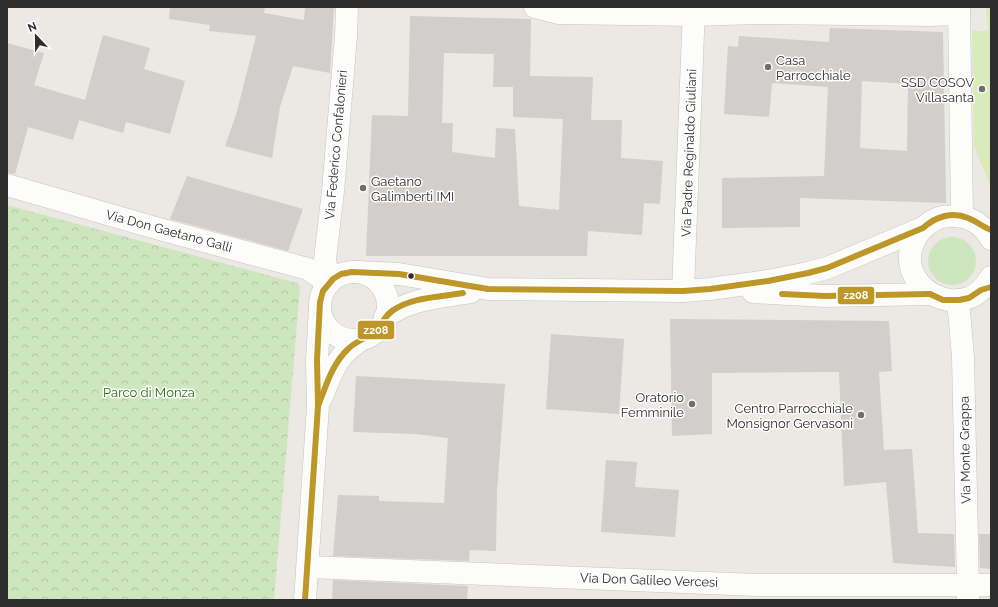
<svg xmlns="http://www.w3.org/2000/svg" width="998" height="607" viewBox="0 0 998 607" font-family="Raleway,sans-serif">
<defs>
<pattern id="forest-crowns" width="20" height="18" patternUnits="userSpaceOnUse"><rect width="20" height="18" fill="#cee6be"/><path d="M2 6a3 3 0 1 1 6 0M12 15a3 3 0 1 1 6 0" fill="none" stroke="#b1c6a4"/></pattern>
</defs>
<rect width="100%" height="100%" fill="#ece8e4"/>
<!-- grass -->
<circle fill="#cee6be" cx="952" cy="261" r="24"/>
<!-- forest -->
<path fill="url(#forest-crowns)" d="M 7,205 L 297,283 L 300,287 L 274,600 L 7,600 Z"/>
<!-- pitch -->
<path fill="#d9eabb" d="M 986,7 L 991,7 L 991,188 L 974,146 L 972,31 L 988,31 Z"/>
<!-- building -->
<g fill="#d1cecb" fill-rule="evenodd">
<path d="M 170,7 L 265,7 L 264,13 L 304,20 L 305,7 L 334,7 L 330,73 L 293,66 L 280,107 L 272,158 L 225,146 L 236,115 L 256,36 L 209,31 L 210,25 L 169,19 Z"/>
<path d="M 410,16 L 531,19 L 530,76 L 593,77 L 591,120 L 622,120 L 621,158 L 663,161 L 660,204 L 644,203 L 642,235 L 588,231 L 587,256 L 366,256 L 372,115 L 408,116 ZM 444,53 L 494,54 L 493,87 L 513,87 L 513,117 L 563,119 L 559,210 L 519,206 L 515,129 L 496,128 L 495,158 L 452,152 L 453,123 L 442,123 Z"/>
<path d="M 830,28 L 943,32 L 946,203 L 800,198 L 800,227 L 722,228 L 722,178 L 824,176 L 828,87 L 772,83 L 769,117 L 724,114 L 728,46 L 738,47 L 739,36 L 829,42 ZM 862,81 L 908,84 L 907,151 L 860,148 Z"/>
<path d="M 103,35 L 150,48 L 144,69 L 185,81 L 170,134 L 126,122 L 123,133 L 79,120 L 73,140 L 28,127 L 15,174 L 7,173 L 7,43 L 44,53 L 34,85 L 85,100 Z"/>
<path d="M 187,176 L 303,209 L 288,251 L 170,219 Z"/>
<path d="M 670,319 L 889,321 L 892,371 L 879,372 L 884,450 L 912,449 L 918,533 L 954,534 L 955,567 L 893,563 L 886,482 L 844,486 L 839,372 L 712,373 L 712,434 L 672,436 Z"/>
<path d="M 551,334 L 624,339 L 619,414 L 546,409 Z"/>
<path d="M 356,376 L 505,384 L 497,492 L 496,551 L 470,550 L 469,561 L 333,556 L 338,495 L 379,496 L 379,501 L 444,503 L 448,438 L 416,434 L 353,432 Z"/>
<path d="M 606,460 L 637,462 L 635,487 L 679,490 L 675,537 L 601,532 Z"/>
<path d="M 979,534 L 991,534 L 991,569 L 980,568 Z"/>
<path d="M 333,580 L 468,586 L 467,600 L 332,600 Z"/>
</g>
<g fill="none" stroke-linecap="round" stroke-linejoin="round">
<!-- street casing -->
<g stroke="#c5c4c5" stroke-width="23">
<g id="street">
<path d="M 535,7 L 559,13 L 694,15 L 756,13 L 930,15 L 959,14"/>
<path d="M 959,7 L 962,217"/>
<path d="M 7,185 L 152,227 L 308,269 L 329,283"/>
<path d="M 329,283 L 325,259 L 333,191 L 346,36 L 347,7"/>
<path d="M 683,291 L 694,7"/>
<path d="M 308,567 L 758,585 L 968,585 L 968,600"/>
</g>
</g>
<!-- secondary casing -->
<g stroke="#c5c4c5" stroke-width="23">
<g id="secondary">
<path d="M 991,239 C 983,224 968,215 951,216 C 938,216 926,223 918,234 C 885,283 963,330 991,277"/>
<path d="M 356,272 L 399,274 L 488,289 L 683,291 L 710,289 L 768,281 L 808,273 L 827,268 L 923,228"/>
<circle cx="354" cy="306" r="34"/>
<path d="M 753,292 L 825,296 L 930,294"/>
<path d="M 958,300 L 963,357 L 968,585 L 991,585"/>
<path d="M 385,317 C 410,298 442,297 471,292"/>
<path d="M 322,397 C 333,368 338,353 366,337"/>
<path d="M 305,600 L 318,406 L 317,360 L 320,308"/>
</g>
</g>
<!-- street -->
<use href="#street" stroke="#fcfcfb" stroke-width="22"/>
<!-- secondary -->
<use href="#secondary" stroke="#fcfcfb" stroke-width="22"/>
<!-- bus-1 casing -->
<g stroke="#fff" stroke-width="9">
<g id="bus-1">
<path d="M 782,294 L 825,296 L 930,294"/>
<path d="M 930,294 L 943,300 L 959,300 L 969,298 L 981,290 L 991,287"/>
<path d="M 318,406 C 326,386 332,364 348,349 C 355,342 366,338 374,332 C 381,326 384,317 392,311 C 411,297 440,297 463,293"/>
<path d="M 305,600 L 318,406 L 317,360 L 320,302 L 323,291 L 333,279 L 341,274 L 352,272 L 399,274 L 488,289 L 683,291 L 710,289 L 768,281 L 808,273 L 827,268 L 923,228 C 935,217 952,211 968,218 C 976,221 983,227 991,230"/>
</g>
</g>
<!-- bus-1 -->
<use href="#bus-1" stroke="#be9729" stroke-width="6"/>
</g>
<!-- markers -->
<g fill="#706f6e" stroke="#fff" stroke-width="1.5">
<circle cx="768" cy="67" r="4"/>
<circle cx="982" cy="89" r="4"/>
<circle cx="363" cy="188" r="4"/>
<circle cx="692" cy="404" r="4"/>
<circle cx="861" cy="415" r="4"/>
</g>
<circle fill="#2e2e2e" stroke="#fff" stroke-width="1.5" cx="411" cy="276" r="3.5"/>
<g text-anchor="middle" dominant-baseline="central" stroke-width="3" stroke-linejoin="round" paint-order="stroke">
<!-- poi labels -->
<g font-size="13" fill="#2e2e2e" stroke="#fff" text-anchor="end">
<text x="776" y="60" text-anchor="start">Casa<tspan x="776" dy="15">Parrocchiale</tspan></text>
<text x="974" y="82">SSD COSOV<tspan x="974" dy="15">Villasanta</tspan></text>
<text x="371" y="181" text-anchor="start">Gaetano<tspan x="371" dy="15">Galimberti IMI</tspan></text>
<text x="684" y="397">Oratorio<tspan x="684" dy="15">Femminile</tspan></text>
<text x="853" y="408">Centro Parrocchiale<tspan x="853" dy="15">Monsignor Gervasoni</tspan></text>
</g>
<!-- street labels -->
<g font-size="13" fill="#2e2e2e" stroke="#fff">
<text transform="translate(336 145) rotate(-85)">Via Federico Confalonieri</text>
<text transform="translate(689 153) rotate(-88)">Via Padre Reginaldo Giuliani</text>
<text transform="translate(169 231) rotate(15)">Via Don Gaetano Galli</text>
<text transform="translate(965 450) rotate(-91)">Via Monte Grappa</text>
<text transform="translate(649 580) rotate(2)">Via Don Galileo Vercesi</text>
</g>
<!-- park labels -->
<g font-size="13" fill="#2c6e1b" stroke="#fff">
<text x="149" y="392">Parco di Monza</text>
</g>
</g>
<g stroke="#fff" stroke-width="1.5">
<rect x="837" y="286" width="38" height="19" rx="4" fill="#be9729"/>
<rect x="357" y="320" width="38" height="20" rx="4" fill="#be9729"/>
</g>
<g font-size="11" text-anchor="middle" font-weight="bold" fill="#fff">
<text x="856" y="299">z208</text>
<text x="376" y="334">z208</text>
</g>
<!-- border -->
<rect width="998" height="607" fill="none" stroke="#2e2e2e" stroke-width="16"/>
<!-- north arrow -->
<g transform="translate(36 36) rotate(338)" stroke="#ffffff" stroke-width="3" paint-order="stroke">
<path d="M0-3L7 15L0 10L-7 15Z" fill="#2e2e2e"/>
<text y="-6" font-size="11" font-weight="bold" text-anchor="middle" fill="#2e2e2e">N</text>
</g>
</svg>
